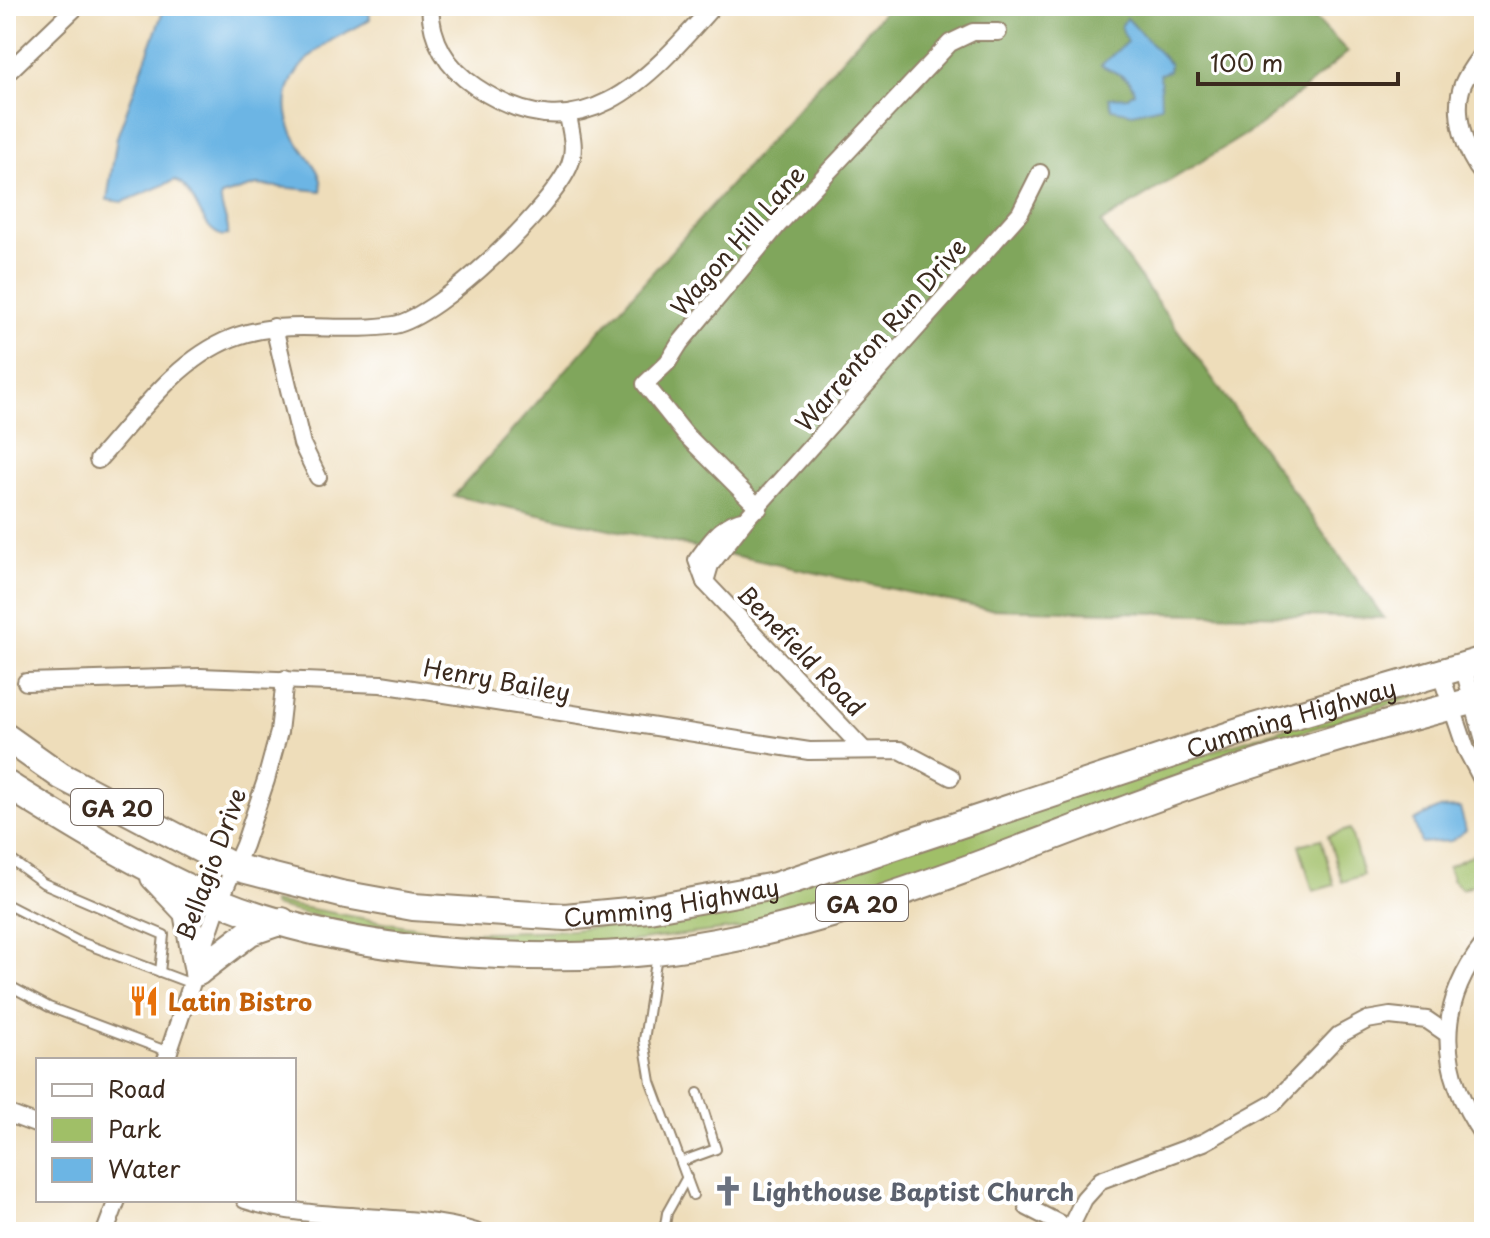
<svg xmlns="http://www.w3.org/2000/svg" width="1490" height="1238" viewBox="0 0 1490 1238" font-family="'Playpen Sans',sans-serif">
<rect width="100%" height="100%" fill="#fff"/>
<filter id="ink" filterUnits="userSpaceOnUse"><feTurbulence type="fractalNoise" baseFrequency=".0125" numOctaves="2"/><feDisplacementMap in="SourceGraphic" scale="16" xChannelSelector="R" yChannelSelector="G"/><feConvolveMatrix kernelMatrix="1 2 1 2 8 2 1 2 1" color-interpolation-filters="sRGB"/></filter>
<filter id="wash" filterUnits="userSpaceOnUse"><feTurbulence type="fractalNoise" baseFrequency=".006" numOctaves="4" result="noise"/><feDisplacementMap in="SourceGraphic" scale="32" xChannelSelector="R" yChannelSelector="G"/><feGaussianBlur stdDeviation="1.8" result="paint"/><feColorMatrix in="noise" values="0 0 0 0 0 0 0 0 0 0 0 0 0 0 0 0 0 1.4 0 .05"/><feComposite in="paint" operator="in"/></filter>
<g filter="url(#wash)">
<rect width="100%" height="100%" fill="#eeddba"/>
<!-- green -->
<g fill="#a0bf67" stroke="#6e7442" stroke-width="2">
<path d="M 1414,689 L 1417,696 L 1223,757 L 1037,835 L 873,890 L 747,927 L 577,948 L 398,936 L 273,906 L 272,902 L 445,933 L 572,930 L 673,916 Z"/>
<path d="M 1350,829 L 1363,875 L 1342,882 L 1328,836 Z"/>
<path d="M 1321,839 L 1334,885 L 1313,891 L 1299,845 Z"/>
<path d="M 1484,849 L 1484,876 L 1475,884 L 1462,889 L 1452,880 L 1448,867 Z"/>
</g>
<!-- forest -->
<path fill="#80a65c" stroke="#5e683d" stroke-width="2" d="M 889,6 L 1303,6 L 1348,52 L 1261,125 L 1101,223 L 1384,618 L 986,609 L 454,496 Z"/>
<!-- water -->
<g fill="#6cb5e4" stroke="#547081" stroke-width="2">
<path d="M 165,6 L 369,9 L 370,19 C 358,28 345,32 332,40 C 286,69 271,107 305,153 C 314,165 324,177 321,191 L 257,185 L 221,196 C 219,210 230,221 228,235 L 223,236 C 199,229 199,193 175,180 L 123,202 L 107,200 L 117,137 Z"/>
<path d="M 1127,18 L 1170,64 L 1169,71 L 1160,74 L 1161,106 L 1133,113 L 1112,109 L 1109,98 L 1128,97 L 1134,92 C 1132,76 1113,73 1101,65 L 1127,42 L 1121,26 Z"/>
<path d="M 1460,808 L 1466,830 L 1451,841 L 1421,843 L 1414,821 L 1437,809 Z"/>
</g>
</g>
<g filter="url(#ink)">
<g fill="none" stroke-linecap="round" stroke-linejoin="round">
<!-- service casing -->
<g stroke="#94846c" stroke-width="12">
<g id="service">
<path d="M 6,856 L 43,883 L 164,935 L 160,972"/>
<path d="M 6,904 L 78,941 L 192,984"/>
<path d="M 657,955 L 644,1040 L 651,1082 L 693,1195"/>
<path d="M 6,984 L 49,1007 L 169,1052"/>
<path d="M 683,1161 L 716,1149 L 698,1093"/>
<path d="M 664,1232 L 667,1213 L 687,1177"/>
</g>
</g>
<!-- minor casing -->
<g stroke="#94846c" stroke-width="20">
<g id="minor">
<path d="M 430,6 C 431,41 447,68 476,87 C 580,157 647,81 713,6"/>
<path d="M 1484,51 C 1477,61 1468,72 1463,84 C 1452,112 1465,154 1484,176"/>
<path d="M 6,74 L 77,6"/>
<path d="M 274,327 L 302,444 L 318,477"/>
<path d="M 98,460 C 137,417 176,360 232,338 C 285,317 340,334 394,325 C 439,317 554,206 570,164 C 576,149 571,131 568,116"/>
<path d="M 759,508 L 685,434 L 645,384 L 668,362 L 680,343 L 779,224 L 950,43 L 973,32 L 998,32"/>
<path d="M 746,519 C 722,523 711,541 697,560 L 705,582 L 864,750"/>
<path d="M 705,582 L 710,565 L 746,519 L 1020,213 L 1040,173"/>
<path d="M 1463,666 L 1484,740"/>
<path d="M 1440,672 L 1466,749 L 1484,783"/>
<path d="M 26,682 L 200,677 L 381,684 L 809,751 L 900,750 L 951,777"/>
<path d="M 1484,944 C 1434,1008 1439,1072 1484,1137"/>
<path d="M 166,1060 L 219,902 L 244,845 L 266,780 L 279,732 L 285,679"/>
<path d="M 6,1113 L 38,1125"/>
<path d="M 245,1200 C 319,1224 402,1210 476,1232"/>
<path d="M 1027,1207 L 1068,1228"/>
<path d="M 105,1232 L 117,1200"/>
<path d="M 350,1232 L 351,1216"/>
<path d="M 1068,1232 L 1084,1199 L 1101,1180 L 1204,1142 L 1274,1103 L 1339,1035 L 1367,1020 L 1390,1016 L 1427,1020 L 1446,1033"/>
</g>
</g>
<!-- trunk casing -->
<g stroke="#94846c" stroke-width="30">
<g id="trunk">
<path id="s1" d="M 6,737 L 61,776 L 234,867 L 341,894 L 413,907 L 565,917 L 649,909 L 775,886 L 1254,727 L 1484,660"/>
<path d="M 6,784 C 74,826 144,870 218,901 C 286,929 365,944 438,951 C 510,957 584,959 656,951 C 827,931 989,859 1148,801 C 1258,760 1371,727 1484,698"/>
<path d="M 154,877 L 187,912 L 198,972"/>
<path d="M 198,972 L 250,932 L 282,921"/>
</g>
</g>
<!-- service -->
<use href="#service" stroke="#fff" stroke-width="8"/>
<!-- minor -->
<use href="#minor" stroke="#fff" stroke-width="16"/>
<!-- trunk -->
<use href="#trunk" stroke="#fff" stroke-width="26"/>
</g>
</g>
<!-- icons -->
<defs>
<g id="restaurant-bare" transform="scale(2.4)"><path d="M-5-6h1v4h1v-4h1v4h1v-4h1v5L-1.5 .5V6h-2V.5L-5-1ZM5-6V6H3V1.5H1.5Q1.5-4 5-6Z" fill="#e8710a" stroke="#fff" stroke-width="2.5" paint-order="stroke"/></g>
<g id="church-bare" transform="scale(2.4)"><path d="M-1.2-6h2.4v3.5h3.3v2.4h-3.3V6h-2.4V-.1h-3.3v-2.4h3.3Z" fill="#6b7280" stroke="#fff" stroke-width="2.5" paint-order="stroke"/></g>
</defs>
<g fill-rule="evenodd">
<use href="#restaurant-bare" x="144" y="1001"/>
<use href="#church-bare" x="728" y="1191"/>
</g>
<g text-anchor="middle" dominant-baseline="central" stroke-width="8" stroke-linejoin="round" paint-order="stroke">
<!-- shield labels -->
<g fill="#fff" stroke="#766a62" stroke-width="2">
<rect x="71" y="789" width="92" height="36" rx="6"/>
<rect x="816" y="885" width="92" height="36" rx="6"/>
</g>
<g font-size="22" font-weight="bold" fill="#3b2a1e">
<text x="117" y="807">GA 20</text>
<text x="862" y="903">GA 20</text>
</g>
<!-- street labels -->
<g font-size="24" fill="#3b2a1e" stroke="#fff">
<text transform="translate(737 240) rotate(-49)">Wagon Hill Lane</text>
<text transform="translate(880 334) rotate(-49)">Warrenton Run Drive</text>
<text transform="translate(802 650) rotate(46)">Benefield Road</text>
<text transform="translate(497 679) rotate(10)">Henry Bailey</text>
<text stroke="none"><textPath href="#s1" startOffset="1354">Cumming Highway</textPath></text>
<text transform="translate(210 864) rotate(-70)">Bellagio Drive</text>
<text stroke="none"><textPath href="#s1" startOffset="706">Cumming Highway</textPath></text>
</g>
<!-- food labels -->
<g font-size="24" font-weight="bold" fill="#c56008" stroke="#fff" text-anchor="start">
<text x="168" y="1001">Latin Bistro</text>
</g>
<!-- worship labels -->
<g font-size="24" font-weight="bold" fill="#5b616d" stroke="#fff" text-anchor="start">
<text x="752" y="1191">Lighthouse Baptist Church</text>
</g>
</g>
<!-- margin -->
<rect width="1490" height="1238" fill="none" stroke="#fff" stroke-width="32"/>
<!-- legend -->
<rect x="36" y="1058" width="260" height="144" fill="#ffffff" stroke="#b1aaa5" stroke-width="2"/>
<rect x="52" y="1084" width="40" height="12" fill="#ffffff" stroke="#b1aaa5" stroke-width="2"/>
<text x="108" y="1098" font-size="24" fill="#3b2a1e">Road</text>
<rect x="52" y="1118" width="40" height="24" fill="#a0bf67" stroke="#b1aaa5" stroke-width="2"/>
<text x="108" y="1138" font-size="24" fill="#3b2a1e">Park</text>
<rect x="52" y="1158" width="40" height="24" fill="#6cb5e4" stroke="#b1aaa5" stroke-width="2"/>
<text x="108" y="1178" font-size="24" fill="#3b2a1e">Water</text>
<!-- scale -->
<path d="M1198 72v12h200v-12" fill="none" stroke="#3b2a1e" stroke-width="4"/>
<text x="1210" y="72" font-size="24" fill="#3b2a1e" stroke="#ffffff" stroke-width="6" paint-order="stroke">100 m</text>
</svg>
